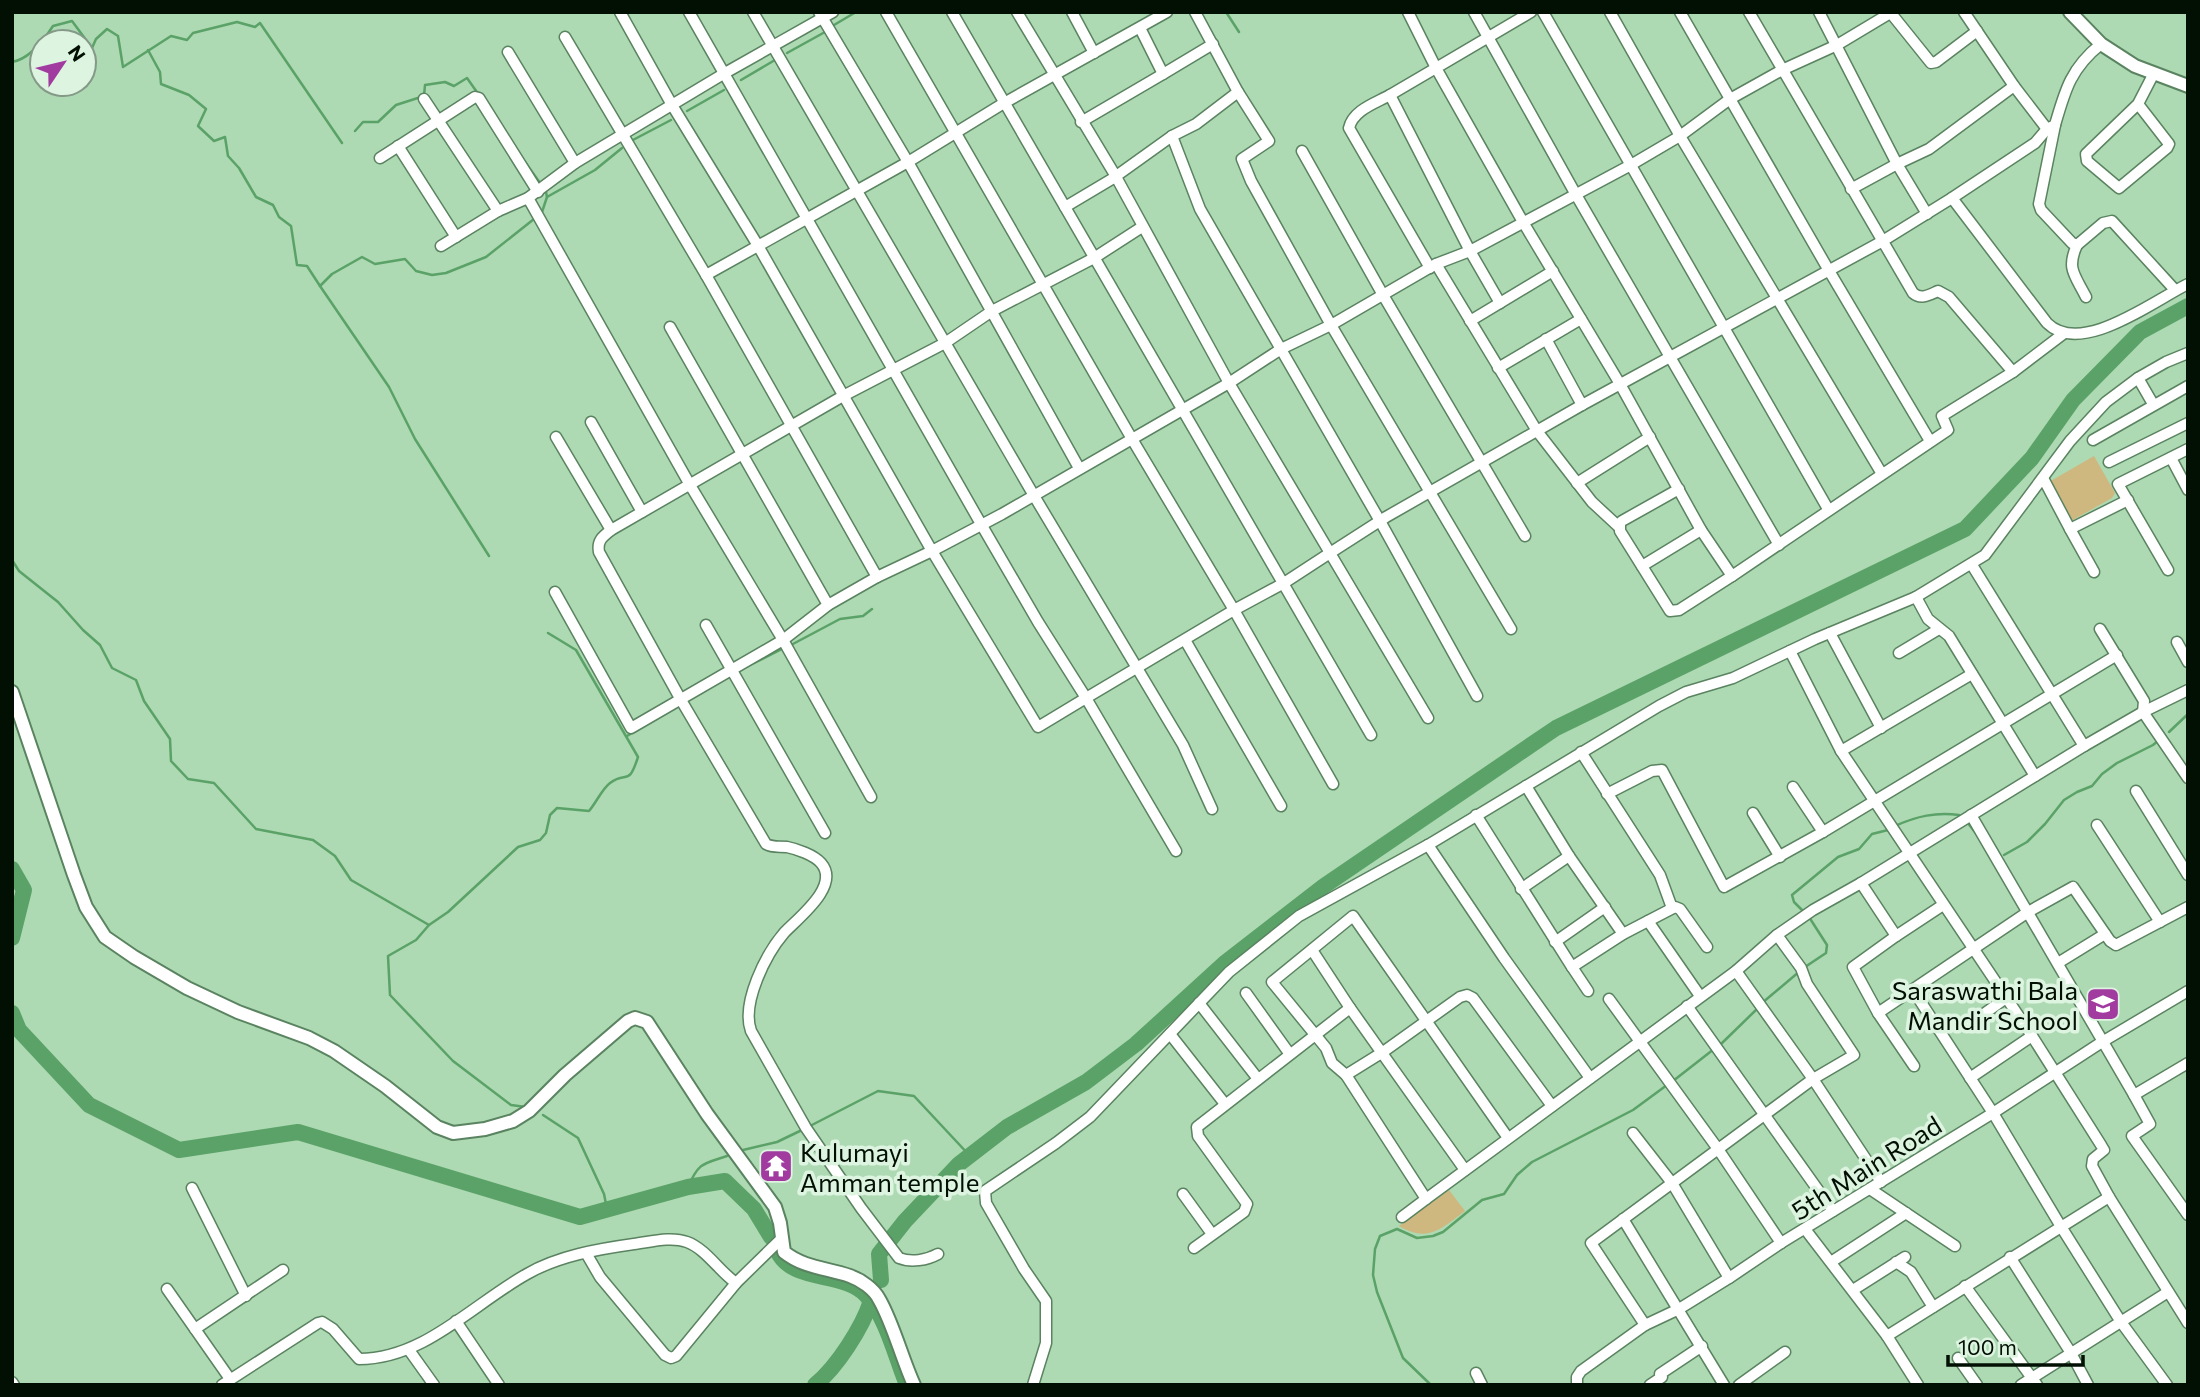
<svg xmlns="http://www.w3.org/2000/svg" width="2200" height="1397" viewBox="0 0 2200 1397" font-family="Commissioner,sans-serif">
<rect width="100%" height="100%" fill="#add9b3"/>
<!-- green -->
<g fill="#ceb87f">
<path d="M 2094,456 L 2115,493 L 2112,498 L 2071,521 L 2049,482 Z"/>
<path d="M 1449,1190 L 1465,1211 C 1441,1229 1428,1243 1399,1226 Z"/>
</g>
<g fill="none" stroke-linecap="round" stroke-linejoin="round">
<!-- stream -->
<g stroke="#5aa267" stroke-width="2.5">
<path d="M 1226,12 L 1239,32"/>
<path d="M 834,25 L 856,12"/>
<path d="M 148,50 L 160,72 L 161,84 L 189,95 L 206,109 L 198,126 L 214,141 L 225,137 L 228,156 L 239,168 L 256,197 L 273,205 L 279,217 L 291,226 L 297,265 L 307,266 L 320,286 L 332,274 L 362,257 L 375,264 L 405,259 L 416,271 L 432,275 L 446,273 L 486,257 L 534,219"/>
<path d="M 787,53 L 825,32"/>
<path d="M 12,62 C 30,59 44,40 53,26 L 72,21 L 92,48 L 96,39 L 107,29 L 118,36 L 123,67 L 171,36 L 187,40 L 193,33 L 237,22 L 255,27 L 260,23 L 342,143"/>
<path d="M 741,80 L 775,60"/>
<path d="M 687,111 L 724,90"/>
<path d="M 355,131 L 363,122 L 378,122 L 396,105 L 424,96 L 425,85 L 445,82 L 454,86 L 467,78 L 479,95"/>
<path d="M 631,141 L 671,120"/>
<path d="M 520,155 L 540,183"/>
<path d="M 547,197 L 595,170 L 622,148"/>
<path d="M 542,212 L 547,197 L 546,192"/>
<path d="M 320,286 L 389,387 L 415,439 L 489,556"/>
<path d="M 12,560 L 19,571 L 58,602 L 83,630 L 100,645 L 112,668 L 136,680 L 144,701 L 170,739 L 171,761 L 188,779 L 214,783 L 256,829 L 313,840 L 335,856 L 351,880 L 429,925"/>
<path d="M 791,645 L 840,619 L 863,616 L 872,609"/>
<path d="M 742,669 L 782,649"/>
<path d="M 2169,732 L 2188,714"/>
<path d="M 627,736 L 645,725"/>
<path d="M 1967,822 L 1978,836"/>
<path d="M 1895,826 C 1917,816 1936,812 1959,815"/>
<path d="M 2004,855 L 2027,842 L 2045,824 L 2064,800 L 2077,792 L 2092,786 L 2102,774 L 2117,763 L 2153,745 L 2159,740"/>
<path d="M 1804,912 L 1794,902 L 1792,895 L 1838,857 L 1859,849 L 1872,834 L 1888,830"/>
<path d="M 1805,967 L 1826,953 L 1827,945 L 1809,917"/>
<path d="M 1762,1003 L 1800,971"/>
<path d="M 1720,1045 L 1758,1008"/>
<path d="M 1673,1081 L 1714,1049"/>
<path d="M 526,1107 L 511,1105 L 453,1061 L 390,995 L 388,956 L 416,940 L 429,925 L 448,912 L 518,847 L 540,840 L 546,833 L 550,815 L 557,808 L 589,811 C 596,803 602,789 610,783 C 627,770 628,788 638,757 L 576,650 L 548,633"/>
<path d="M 543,1115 L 578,1138 L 604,1194 L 607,1209"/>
<path d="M 808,1127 L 878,1091 L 914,1096 L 970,1156"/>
<path d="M 743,1150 L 777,1142 L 802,1130"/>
<path d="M 688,1187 C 699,1162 703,1164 727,1156"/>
<path d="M 1431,1385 L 1403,1358 L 1377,1292 L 1373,1275 L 1375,1249 L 1380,1236 L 1397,1229 L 1417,1238 L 1433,1236 L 1443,1232 L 1482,1200 L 1504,1194 L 1517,1175 L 1532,1162 L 1633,1110 L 1667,1085"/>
</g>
<!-- river -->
<g stroke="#5aa267" stroke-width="16">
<path d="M 12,869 L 24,890 L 12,938"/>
<path d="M 12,1013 L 19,1030 L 89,1105 L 179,1150 L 298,1132 L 580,1217 L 688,1187 L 725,1181 L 754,1209 L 771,1237"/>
<path d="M 777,1250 C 791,1284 843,1270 866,1295 C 886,1316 896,1358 907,1385"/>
<path d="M 881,1280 L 879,1254 L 905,1221 L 959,1164 L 1007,1127 L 1086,1082 L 1136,1044 L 1226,962 L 1324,886 L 1556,728 L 1965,529 L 2032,458 L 2073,400 L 2140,332 L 2188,306"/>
<path d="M 815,1385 C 837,1367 862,1328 871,1301"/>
</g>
<!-- minor casing -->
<g stroke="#5a8360" stroke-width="13">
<g id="minor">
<path d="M 620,12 L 672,105 L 757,244 L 932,551 L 1038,727 L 1086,698 L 1176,851"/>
<path d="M 689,12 L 981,524 L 1038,622 L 1086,698 L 1234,610 L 1284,583 L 1330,553 L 1428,718"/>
<path d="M 753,12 L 1033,494 L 1183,745 L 1212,809"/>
<path d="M 819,12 L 908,162 L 1079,468"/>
<path d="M 886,12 L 1132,439 L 1234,610 L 1333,784"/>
<path d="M 952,12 L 1371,735"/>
<path d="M 1017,12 L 1115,175 L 1229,383 L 1330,553 L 1386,517 L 1582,405 L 1881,242 L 1952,198 L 2035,143 L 2047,129 L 2055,125 C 2065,90 2071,68 2101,44"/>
<path d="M 1072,12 L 1094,53"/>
<path d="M 1195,12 L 1238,92 L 1269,141 L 1242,159 L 1251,181 L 1331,325 L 1511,629"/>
<path d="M 1408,12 L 1436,68 L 1390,95 L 1470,251 L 1500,303"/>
<path d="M 1474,12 L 1575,193 L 1779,545"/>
<path d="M 1531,12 L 1436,68 L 1523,222 L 1620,384 L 1701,530 L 1732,576 L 1948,430 L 1942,416 L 2013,372 L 1949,297 L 1938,291 C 1929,295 1921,300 1913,293 L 1749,12"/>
<path d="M 1543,12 L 1828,509"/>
<path d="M 1610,12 L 1680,136 L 1882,474"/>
<path d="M 1680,12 L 1828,269 L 1930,441"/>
<path d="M 1819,12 L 1897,164 L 1851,189"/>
<path d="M 1890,12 L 1931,63 L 1936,62 L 1977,31"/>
<path d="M 1964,12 L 2014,86 L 2047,129"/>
<path d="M 1140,28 L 1163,74 L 1213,44"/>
<path d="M 565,37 L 706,275 L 877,577"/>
<path d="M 508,52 L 575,163"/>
<path d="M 1390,95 C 1376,103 1353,110 1349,128 L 1430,268"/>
<path d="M 424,99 L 498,211"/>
<path d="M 2138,104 L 2169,144 L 2167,148 L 2119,188 L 2087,161 L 2086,154 L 2138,104 L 2154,73"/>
<path d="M 1081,122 L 1163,74"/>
<path d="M 2055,125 L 2039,204 L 2041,210 L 2072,243 L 2077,245 L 2103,223 L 2112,221 L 2175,290"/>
<path d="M 1172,136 L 1200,209 L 1380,521 L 1477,696"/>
<path d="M 398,146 L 456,237"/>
<path d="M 1302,151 L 1383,295 L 1525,536"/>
<path d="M 380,158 L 475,97 L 479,98 L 538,192"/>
<path d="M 528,198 L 690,485 L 783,640 L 871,797"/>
<path d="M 1952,198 L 2047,323 C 2081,357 2153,301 2188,284"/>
<path d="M 1065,207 L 1112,179 L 1172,136 L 1196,124 L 1238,92"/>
<path d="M 1927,214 L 1897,164 L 1929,149 L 2014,86"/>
<path d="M 2077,245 C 2066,269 2075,275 2086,297"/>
<path d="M 441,246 L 498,211 L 528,198 L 575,163 L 725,73 L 833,12"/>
<path d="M 1436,264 L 1537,431 L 1592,502 L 1619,527"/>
<path d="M 706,275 L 908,162 L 1004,103 L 1167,12"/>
<path d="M 1470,321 L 1553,271"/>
<path d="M 670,327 L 828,605"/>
<path d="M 1546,339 L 1582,405"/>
<path d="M 1498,368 L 1581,319"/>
<path d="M 2013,372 L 2063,334"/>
<path d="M 2138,378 L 2153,404"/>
<path d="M 591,422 L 642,512"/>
<path d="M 556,437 L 611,530"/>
<path d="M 2093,440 L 2188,386"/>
<path d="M 2171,458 L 2188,490"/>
<path d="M 2109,462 L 2188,423"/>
<path d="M 2043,478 L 2070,529 L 2128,500"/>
<path d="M 1577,483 L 1650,437"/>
<path d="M 1679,489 L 1622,521 L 1620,523 L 1620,531 L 1670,611 L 1679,610 L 1732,576"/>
<path d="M 2070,529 L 2094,572"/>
<path d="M 1972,565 L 2084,746"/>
<path d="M 1642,566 L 1701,530"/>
<path d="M 2168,570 L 2118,484 L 2188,449"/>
<path d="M 555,592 L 631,728 L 783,640 L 828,605 L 877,577 L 932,551 L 1002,514 L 1229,383 L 1281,349 L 1331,325 L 1436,264 L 1470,251 L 1629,166 L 1680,136 L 1730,99 L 1782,70 L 1837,45 L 1892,12"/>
<path d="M 1916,597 L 1928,619 L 1949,636 L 2035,776"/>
<path d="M 706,625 L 825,833"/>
<path d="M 2100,629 L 2144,701 L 2143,712 L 2188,778"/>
<path d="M 1830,633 L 1881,728"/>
<path d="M 1185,640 L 1281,806"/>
<path d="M 2177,642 L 2188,662"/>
<path d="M 1790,651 L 1841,751"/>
<path d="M 1899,653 L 1939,629"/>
<path d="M 1972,674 L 1841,751 L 2032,1036 L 2101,1145 L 2104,1150 L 2093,1159 L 2092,1166 L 2109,1197"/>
<path d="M 1581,752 L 1660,875 L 1672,908"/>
<path d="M 1526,786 L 1569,856 L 1623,934"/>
<path d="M 1793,787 L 1823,832"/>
<path d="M 2136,791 L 2188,875"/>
<path d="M 1607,794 L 1652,771 L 1662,770 L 1724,887 L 1823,832 L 2117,655"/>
<path d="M 1753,813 L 1780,857"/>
<path d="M 1476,815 L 1572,967 L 1623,934 L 1675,907 L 1680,909 L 1707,947"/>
<path d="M 1971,815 L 2134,1095 L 2188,1063"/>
<path d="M 2097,825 L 2160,922"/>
<path d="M 1428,845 L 1504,958 L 1590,1078"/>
<path d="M 1861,883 L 1896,936 L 1943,905"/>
<path d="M 1521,889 L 1569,856"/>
<path d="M 1648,921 L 1700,996"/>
<path d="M 1555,942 L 1605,907"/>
<path d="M 1312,950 L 1350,1008 L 1465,1170"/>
<path d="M 2058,963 L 2105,934"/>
<path d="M 1572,967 L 1588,991"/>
<path d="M 1736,971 L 1813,1079 L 1881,1182"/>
<path d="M 1913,990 L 1993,1113 L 2060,1225 L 2121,1322 L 2167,1385"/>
<path d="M 1246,993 L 1289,1053"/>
<path d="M 1609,999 L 1718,1149 L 1781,1243"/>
<path d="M 1199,1003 L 1258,1079"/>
<path d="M 1687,1006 L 1833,1211"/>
<path d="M 1878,1013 L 1853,967 L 1896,936"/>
<path d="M 1967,1026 L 2006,998"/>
<path d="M 1170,1034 L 1225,1104"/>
<path d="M 1914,1066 L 1878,1013 L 2028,912 L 2073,887 L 2110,941 L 2116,945 L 2188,907"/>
<path d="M 1346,1075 L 1383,1052 L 1460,997 L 1467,995 L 1473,998 L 1552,1106"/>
<path d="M 1970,1078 L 2032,1036"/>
<path d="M 2134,1095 L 2150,1124 L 2132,1136 L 2188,1215"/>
<path d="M 1633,1133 L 1672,1183 L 1729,1278"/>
<path d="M 1508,1138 L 1353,916 L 1272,982 L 1326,1048 L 1332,1063 L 1346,1075 L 1426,1199 L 1736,971 L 1777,935 L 1813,910 L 1861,883 L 2084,746 L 2143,712 L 2188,690"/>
<path d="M 192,1188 L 246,1296"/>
<path d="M 1870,1189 L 1955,1246"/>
<path d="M 1183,1194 L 1212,1234"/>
<path d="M 1402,1217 L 1426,1199"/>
<path d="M 1623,1219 L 1724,1385"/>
<path d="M 1805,1229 L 1887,1336"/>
<path d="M 1194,1248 L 1244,1212 L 1247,1204 L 1198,1136 L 1197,1127 L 1350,1008"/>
<path d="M 586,1253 L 600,1277 L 665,1355 L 671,1358 L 676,1356 L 736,1283"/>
<path d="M 938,1254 C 927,1260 911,1263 899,1258 L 861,1208 L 806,1128 L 751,1031 C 741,1003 766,954 784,933 C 798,918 841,886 821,863 C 814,855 797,849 787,847 C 779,846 773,848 766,844 L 681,700 L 599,552 C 597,541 602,537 611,530 L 843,396 L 945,343 L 992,311 L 1094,258 L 1142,227"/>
<path d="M 2010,1257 L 2071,1353 L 2088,1385"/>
<path d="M 1831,1262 L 1906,1213"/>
<path d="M 1896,1262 L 1911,1272 L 1933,1307"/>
<path d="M 1965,1286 L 2037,1385"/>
<path d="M 167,1289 L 230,1379"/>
<path d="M 1853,1290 L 1905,1257"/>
<path d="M 456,1321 L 499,1385"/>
<path d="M 1645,1325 L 1591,1243 L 1813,1079 L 1854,1055 L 1807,984 L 1801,968 L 1777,935"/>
<path d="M 195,1329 L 283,1270"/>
<path d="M 409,1350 L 434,1385"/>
<path d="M 1958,1358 L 1977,1385"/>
<path d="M 1476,1373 L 1482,1385"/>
<path d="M 12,1382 L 14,1385"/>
<path d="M 222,1385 L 318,1323 L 322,1322 L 333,1329 L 359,1359 C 424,1359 473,1304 527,1274 C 558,1256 598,1249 634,1244 C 650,1242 671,1236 687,1242 C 706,1249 719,1271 736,1283 L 781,1239"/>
<path d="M 1033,1385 L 1046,1343 L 1046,1301 L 1024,1269 L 986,1203 L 985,1191 L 1056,1143 L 1090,1117 L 1229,972 L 1299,916 L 1428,845 L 1659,706 L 1686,692 L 1733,678 L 1815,639 L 1916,597 L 1985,555 L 2070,441 L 2106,402 L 2138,378 L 2166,362 L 2188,353"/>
<path d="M 1577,1385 L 1577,1377 L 1581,1371 L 1645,1325 L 1679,1309 L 1729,1278 L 1781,1243 L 1993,1113 L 2102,1042 L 2188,991"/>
<path d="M 1650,1385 L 1662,1377 L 1660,1374 L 1702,1346"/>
<path d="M 1739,1385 L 1785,1352"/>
<path d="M 1918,1385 L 1887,1336 L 2109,1197 L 2188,1323"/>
<path d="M 2021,1385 L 2168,1292"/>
</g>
</g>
<!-- tertiary casing -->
<g stroke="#5a8360" stroke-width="16">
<path id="tertiary" d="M 12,692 L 74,875 L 86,907 L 105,937 L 134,957 L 187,988 L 238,1012 L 309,1038 L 334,1051 L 385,1086 L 437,1127 L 453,1133 L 485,1129 L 513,1121 L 529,1111 L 565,1075 L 628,1021 L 635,1018 L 647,1022 L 707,1114 L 775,1207 L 780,1223 L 784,1252 C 804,1268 827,1268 850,1276 C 861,1280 874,1289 879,1299 C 893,1323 902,1359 914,1385"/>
</g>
<!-- secondary casing -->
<g stroke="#5a8360" stroke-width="16">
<path id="secondary" d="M 2070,12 L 2101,44 L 2135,66 L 2188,86"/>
</g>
<!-- minor -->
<use href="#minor" stroke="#fff" stroke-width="10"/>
<!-- tertiary -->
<use href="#tertiary" stroke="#fff" stroke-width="12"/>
<!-- secondary -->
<use href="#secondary" stroke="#fff" stroke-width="12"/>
</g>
<!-- icons -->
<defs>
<g id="school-square" transform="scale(1.75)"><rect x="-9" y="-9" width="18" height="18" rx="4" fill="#a13ba0" stroke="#ddf4e0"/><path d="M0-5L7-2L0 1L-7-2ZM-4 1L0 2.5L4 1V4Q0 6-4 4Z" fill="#fff"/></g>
<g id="temple-square" transform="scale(1.75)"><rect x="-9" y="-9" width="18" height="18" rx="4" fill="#a13ba0" stroke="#ddf4e0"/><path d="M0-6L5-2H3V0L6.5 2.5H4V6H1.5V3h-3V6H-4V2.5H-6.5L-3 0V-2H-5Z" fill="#fff"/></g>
</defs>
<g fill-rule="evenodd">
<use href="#school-square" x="2103" y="1004"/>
<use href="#temple-square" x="776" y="1166"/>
</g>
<g text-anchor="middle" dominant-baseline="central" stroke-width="7" stroke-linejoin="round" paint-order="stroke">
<!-- poi labels -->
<g font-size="26" fill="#021004" stroke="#ddf4e0" text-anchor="end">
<text x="2078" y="989">Saraswathi Bala<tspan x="2078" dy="30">Mandir School</tspan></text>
<text x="800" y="1151" text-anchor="start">Kulumayi<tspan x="800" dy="30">Amman temple</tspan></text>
</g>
<!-- street labels -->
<g font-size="26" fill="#021004" stroke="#ddf4e0">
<text transform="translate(1866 1167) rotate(-32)">5th Main Road</text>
</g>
</g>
<!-- border -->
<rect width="2200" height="1397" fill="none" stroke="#021004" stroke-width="28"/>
<!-- north arrow -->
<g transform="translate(63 63) rotate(55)"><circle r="33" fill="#ddf4e0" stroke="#859988" stroke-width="2"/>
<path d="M0-5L12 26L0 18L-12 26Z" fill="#a13ba0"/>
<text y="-10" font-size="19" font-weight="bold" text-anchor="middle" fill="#021004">N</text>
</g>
<!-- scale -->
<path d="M1948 1355v10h135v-10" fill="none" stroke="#021004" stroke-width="3.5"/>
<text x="1958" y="1355" font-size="21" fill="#021004" stroke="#ddf4e0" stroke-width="5" paint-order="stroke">100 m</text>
</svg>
